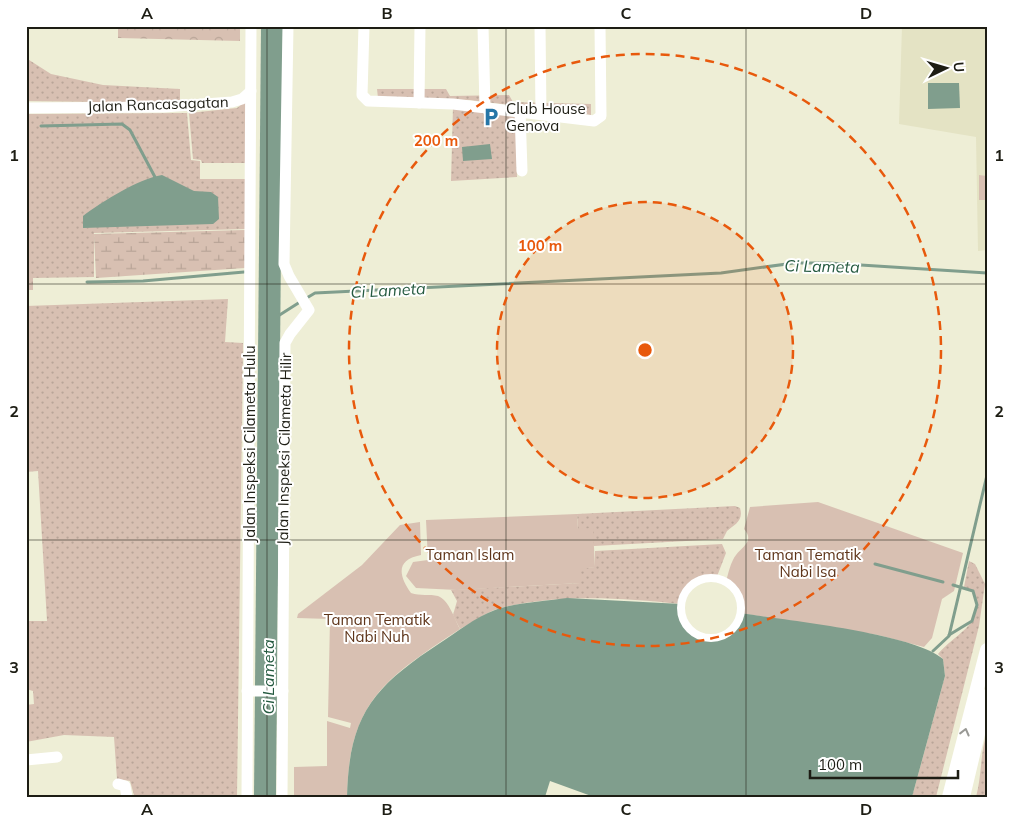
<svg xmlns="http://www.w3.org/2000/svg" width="1013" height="823" viewBox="0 0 1013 823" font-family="Mulish,sans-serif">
<defs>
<pattern id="grass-dots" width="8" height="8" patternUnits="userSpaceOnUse" patternTransform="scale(1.25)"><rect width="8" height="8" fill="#d8c0b2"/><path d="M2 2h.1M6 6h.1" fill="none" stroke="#b9a598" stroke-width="1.8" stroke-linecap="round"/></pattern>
<pattern id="forest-crowns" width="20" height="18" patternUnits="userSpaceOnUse" patternTransform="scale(1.25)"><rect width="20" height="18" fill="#d8c0b2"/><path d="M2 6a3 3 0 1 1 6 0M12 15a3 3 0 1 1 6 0" fill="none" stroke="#b9a598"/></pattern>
<pattern id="wetland-marsh" width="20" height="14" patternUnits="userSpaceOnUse" patternTransform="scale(1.25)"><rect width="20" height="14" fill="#d8c0b2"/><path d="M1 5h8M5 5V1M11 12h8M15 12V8" fill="none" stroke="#b9a598"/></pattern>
</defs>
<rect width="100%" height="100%" fill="#eeeed6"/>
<!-- built -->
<path fill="#e4e3c4" d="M 902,26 L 987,26 L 987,250 L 978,251 L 976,137 L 899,124 Z"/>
<!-- grass -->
<g fill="url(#grass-dots)">
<path d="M 26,58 L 51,74 L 103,85 L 180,89 L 180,101 L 167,103 L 26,101 Z"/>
<path d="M 377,89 L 446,89 L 450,96 L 509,95 L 513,102 L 591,104 L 591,115 L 469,100 L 378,98 Z"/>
<path d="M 247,100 L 247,163 L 202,163 L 201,160 L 193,159 L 189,113 L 237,108 Z"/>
<path d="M 453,107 L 516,115 L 517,177 L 451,181 Z"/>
<path d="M 187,113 L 191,160 L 200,161 L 200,179 L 246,179 L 246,229 L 94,233 L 94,277 L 33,278 L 33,290 L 26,290 L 26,114 Z"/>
<path d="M 228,299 L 225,342 L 243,343 L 237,797 L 141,797 L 134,795 L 130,781 L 117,779 L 114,737 L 64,735 L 26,742 L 26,705 L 34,704 L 33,691 L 26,689 L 26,621 L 47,621 L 38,471 L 26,472 L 26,306 Z"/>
<path d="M 735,506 L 740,508 C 744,521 734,525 727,531 L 723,539 L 594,546 L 578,529 L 577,514 Z"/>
<path d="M 722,544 L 726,553 L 716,579 C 699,577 685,587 681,604 C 621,598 557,593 497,609 C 485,613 472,623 460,629 L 453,615 L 457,601 L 451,590 L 580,583 L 580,568 L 595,567 L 595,551 Z"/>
<path d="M 969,561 L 975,564 L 985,584 L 979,626 L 936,797 L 912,797 L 945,676 L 943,659 L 938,654 C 959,630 983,627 974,591 L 964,587 Z"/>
<path d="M 987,732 L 987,797 L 976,797 C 982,775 980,753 987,732 Z"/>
</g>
<!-- forest -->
<path fill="url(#forest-crowns)" d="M 118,26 L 240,26 L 240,41 L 118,38 Z"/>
<!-- wetland -->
<path fill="url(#wetland-marsh)" d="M 245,230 L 245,268 L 96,278 L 94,234 Z"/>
<!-- green -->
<g fill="#d8c0b2">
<path d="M 979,175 L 987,176 L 987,200 L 979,200 Z"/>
<path d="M 818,502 L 963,553 L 954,591 L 942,599 L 932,638 L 924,647 L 878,635 L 740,613 L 737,594 L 726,582 C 728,574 731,561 736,555 C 742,547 755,541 744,529 L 750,507 Z"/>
<path d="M 577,514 L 578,529 L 593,528 L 595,567 L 580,569 L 581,583 L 457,590 L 416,588 L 406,576 L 413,562 L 428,560 L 426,520 Z"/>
<path d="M 420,522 L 421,555 C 395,560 399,576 411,593 C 420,596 430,594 438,596 C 449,600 455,620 460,629 C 386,678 349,701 347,797 L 294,797 L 294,767 L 327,766 L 327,721 L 350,728 L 351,723 L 328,717 L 330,619 L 297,618 L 298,614 L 362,565 L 400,525 Z"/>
</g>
<!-- water -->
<g fill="#809e8d">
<path d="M 261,26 L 283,26 L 276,797 L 254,797 Z"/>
<path d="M 928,83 L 959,83 L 960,108 L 928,109 Z"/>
<path d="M 490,144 L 492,159 L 463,161 L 462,147 Z"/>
<path d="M 162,175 L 194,191 L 211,192 L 218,197 L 219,219 L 213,224 L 83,228 L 83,216 C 103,201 138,179 162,175 Z"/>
<path d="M 567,598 L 681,604 C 679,643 727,650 740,613 C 784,620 914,633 943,659 L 945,676 L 912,797 L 594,797 L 550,781 L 545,797 L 347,797 C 349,715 373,687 440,643 C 457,632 476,617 495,610 C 513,603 547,601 567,598 Z"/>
</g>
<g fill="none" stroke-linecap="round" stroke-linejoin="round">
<!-- stream -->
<g stroke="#809e8d" stroke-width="3">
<path d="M 41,126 L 122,124 L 130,130 L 156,179"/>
<path d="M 87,282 L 143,281 L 244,272"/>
<path d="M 305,299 L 315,293 L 721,273 L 794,263 L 829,263 L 987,273"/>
<path d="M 278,316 L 300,302"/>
<path d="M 875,564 L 943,582"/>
<path d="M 949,635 L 972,621 L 977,605 L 973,591 L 953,585"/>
<path d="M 933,651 L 949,636 L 987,475"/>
</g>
<!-- pedestrian -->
<circle stroke="#fff" stroke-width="8" cx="711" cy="608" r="30"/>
<!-- minor -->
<g stroke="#fff" stroke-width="11">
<path d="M 364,26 L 362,95 L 368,101 L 453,104 L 594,121 L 601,116 L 600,26"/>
<path d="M 483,26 L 485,108"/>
<path d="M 540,26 L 541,114"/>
<path d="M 419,103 L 420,26"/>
<path d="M 26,108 L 164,107 L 232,102 L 242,99 L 251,91"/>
<path d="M 520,111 L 522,171"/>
<path d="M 247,691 L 283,691"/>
<path d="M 26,760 L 57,757"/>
<path d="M 118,784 L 125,786 L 127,797"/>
<path d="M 247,797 L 251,26"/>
<path d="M 282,797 L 285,343 L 290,334 L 309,310 L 289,276 L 284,264 L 288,26"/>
</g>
<!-- tertiary -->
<g stroke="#fff" stroke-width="14">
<path d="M 949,797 L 987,650"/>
<path d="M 963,797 L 987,696"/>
</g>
</g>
<!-- one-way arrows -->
<defs><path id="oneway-chevron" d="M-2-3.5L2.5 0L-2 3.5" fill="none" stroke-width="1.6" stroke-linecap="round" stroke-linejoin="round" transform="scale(1.25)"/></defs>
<use stroke="#999995" href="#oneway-chevron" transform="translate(965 732) rotate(-76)"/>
<!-- grid -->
<path fill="none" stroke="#1d1d14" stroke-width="1" stroke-opacity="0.55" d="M 267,26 L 267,797M 506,26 L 506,797M 746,26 L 746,797M 26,284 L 987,284M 26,540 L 987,540"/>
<!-- distance rings -->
<circle cx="645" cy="350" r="148" fill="#e8590c" fill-opacity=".12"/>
<g fill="none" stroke="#e8590c" stroke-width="2.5" stroke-dasharray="9 6">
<circle cx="645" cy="350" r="148"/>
<circle cx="645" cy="350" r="296"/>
</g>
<!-- icons -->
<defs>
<g id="parking-bare" transform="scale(1.5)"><path d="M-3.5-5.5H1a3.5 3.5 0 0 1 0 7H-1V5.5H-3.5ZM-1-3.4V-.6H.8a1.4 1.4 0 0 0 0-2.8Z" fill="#2676a7" stroke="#fff" stroke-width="2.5" paint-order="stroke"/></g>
</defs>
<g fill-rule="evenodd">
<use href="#parking-bare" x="491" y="117"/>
</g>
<g text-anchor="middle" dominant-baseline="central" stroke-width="4" stroke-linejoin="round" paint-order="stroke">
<!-- street labels -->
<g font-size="15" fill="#1d1d14" stroke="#fff">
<text transform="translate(158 104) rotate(-2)">Jalan Rancasagatan</text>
<text transform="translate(249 444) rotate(-90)">Jalan Inspeksi Cilameta Hulu</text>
<text transform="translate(284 449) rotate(-89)">Jalan Inspeksi Cilameta Hilir</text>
</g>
<!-- poi labels -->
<g font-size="15" fill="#1d1d14" stroke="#fff" text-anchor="start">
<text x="506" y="108">Club House<tspan x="506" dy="17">Genova</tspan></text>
</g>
<!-- park labels -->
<g font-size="15" fill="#5e3419" stroke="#fff">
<text x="470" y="554">Taman Islam</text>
<text x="808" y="554">Taman Tematik<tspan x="808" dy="17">Nabi Isa</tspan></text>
<text x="377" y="619">Taman Tematik<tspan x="377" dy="17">Nabi Nuh</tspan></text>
</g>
<!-- water labels -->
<g font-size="16" font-style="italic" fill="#255a40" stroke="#fff">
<text transform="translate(822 266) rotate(1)">Ci Lameta</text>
<text transform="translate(388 290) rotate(-3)">Ci Lameta</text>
<text transform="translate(268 677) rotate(-90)">Ci Lameta</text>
</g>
</g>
<circle cx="645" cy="350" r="8" fill="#e8590c" stroke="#fff" stroke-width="2.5"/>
<g font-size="15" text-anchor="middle" font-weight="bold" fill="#e8590c" stroke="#fff" stroke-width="4" stroke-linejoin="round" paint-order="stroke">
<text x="436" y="146">200 m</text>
<text x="540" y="251">100 m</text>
</g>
<!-- border -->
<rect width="1013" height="823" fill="none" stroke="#ffffff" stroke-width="55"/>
<!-- north arrow -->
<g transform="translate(946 68) rotate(85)" stroke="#ffffff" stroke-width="4" paint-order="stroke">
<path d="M0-4L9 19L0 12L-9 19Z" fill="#1d1d14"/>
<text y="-8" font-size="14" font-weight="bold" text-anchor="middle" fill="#1d1d14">U</text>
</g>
<!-- scale -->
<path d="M810 770v8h148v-8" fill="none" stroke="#1d1d14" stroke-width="2.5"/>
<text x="818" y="770" font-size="15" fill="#1d1d14" stroke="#ffffff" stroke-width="4" paint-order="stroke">100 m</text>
<rect x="28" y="28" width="958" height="768" fill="none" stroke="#1d1d14" stroke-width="2"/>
<g font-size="16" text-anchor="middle" font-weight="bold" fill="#1d1d14">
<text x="147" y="19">A</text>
<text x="387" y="19">B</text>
<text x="626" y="19">C</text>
<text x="866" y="19">D</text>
<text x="14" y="161">1</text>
<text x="999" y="161">1</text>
<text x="14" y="417">2</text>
<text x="999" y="417">2</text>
<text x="14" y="673">3</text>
<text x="999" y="673">3</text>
<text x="147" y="815">A</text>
<text x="387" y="815">B</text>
<text x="626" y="815">C</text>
<text x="866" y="815">D</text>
</g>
</svg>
